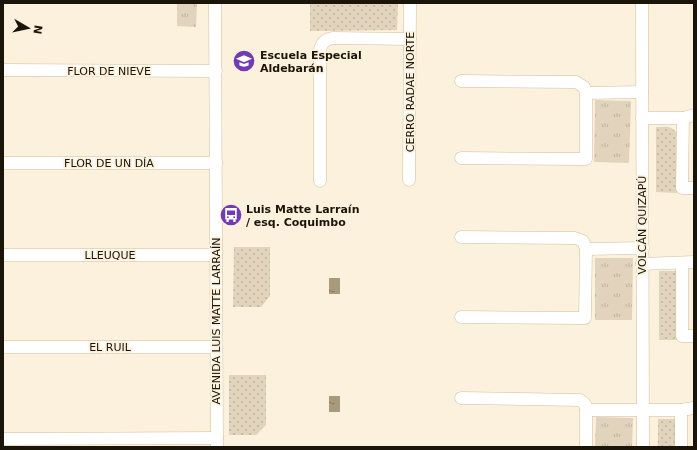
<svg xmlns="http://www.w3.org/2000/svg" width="697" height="450" viewBox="0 0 697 450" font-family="'DejaVu Sans',sans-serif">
<defs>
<pattern id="grass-dots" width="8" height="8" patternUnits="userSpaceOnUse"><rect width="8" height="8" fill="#e1d3bc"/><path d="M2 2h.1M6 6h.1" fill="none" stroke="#c0b4a0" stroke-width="1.8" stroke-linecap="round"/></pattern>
<pattern id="park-tufts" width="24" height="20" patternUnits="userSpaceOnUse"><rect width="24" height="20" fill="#e1d3bc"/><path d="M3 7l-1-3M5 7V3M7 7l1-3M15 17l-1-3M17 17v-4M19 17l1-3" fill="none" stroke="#c0b4a0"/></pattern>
<pattern id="water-ripples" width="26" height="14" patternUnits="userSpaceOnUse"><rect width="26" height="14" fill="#aa9a7c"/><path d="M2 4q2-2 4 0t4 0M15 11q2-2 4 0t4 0" fill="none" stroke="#8a7c64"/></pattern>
</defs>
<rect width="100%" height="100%" fill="#fcf1dd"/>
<!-- grass -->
<g fill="url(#grass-dots)">
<path d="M 310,3 L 398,3 L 397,30 L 310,31 Z"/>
<path d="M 656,127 C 664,127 671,125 676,132 L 677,193 L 656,192 Z"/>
<path d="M 234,247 L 270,247 L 270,296 L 261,307 L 233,307 Z"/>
<path d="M 659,271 L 678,271 L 677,340 L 659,340 Z"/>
<path d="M 229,375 L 266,375 L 266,425 L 256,435 L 229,435 Z"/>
<rect x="658" y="419" width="17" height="28"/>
</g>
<!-- park -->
<g fill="url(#park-tufts)">
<path d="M 177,3 L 197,3 L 196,27 L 177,26 Z"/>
<path d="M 595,100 L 631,101 L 629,163 L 594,162 Z"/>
<path d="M 595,258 L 633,258 L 632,320 L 595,320 Z"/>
<path d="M 596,417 L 633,418 L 632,447 L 595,447 Z"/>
</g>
<!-- water -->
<g fill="url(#water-ripples)">
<rect x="329" y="278" width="11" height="16"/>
<rect x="329" y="396" width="11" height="16"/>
</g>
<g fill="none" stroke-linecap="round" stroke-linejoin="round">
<!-- minor casing -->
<g stroke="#d1be9d" stroke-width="13">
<g id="minor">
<path d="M 215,3 L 217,447"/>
<path d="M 642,3 L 643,447"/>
<path d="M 3,70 L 216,71"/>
<path d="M 461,81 L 576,82 L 584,87 L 586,93 L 586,159 L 461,158"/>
<path d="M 586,93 L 642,92"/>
<path d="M 642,118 L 683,118 L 694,115"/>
<path d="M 683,118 L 682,188 L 694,188"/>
<path d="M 3,163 L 216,163"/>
<path d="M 409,180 L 410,3"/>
<path d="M 320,181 L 320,50 C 321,43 326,39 333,38 L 410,39"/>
<path d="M 586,249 L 643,248"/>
<path d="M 3,255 L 216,255"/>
<path d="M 682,263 L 682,336 L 694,336"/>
<path d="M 642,264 L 694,262"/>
<path d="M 461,317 L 585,318 L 586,249 L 583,241 L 575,238 L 461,237"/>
<path d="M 3,347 L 216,347"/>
<path d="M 461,398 L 580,400 L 585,404 L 586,410 L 586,447"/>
<path d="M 586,410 L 681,410 L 694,408"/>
<path d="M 3,439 L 217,438"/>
<path d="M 681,447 L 681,410"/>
</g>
</g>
<!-- minor -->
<use href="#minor" stroke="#fff" stroke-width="12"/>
</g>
<!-- icons -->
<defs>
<g id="school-disc" transform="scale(1.15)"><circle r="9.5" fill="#713cb2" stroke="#fcf1dd"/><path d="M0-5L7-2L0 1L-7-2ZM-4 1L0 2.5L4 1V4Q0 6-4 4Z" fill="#fff"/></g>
<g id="bus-disc" transform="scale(1.15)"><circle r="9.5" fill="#713cb2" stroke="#fcf1dd"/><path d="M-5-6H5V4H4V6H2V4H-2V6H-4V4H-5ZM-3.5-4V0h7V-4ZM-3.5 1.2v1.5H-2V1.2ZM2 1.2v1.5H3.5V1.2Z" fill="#fff"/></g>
</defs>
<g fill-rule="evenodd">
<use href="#school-disc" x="244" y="61"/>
<use href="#bus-disc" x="231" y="215"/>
</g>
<g text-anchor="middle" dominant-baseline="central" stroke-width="3.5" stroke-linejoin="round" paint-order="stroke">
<!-- poi labels -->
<g font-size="11" font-weight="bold" fill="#1b1408" stroke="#fcf1dd" text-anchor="start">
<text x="260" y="55">Escuela Especial<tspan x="260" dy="13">Aldebarán</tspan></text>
<text x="246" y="209">Luis Matte Larraín<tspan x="246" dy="13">/ esq. Coquimbo</tspan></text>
</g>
<!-- street labels -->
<g font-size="11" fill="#1b1408" stroke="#fcf1dd">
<text x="109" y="71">FLOR DE NIEVE</text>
<text transform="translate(410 92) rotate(-90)">CERRO RADAE NORTE</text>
<text x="109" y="163">FLOR DE UN DÍA</text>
<text transform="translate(642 225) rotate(-90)">VOLCÁN QUIZAPÚ</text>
<text x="110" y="255">LLEUQUE</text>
<text transform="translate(216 321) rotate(-90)">AVENIDA LUIS MATTE LARRAÍN</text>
<text x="110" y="347">EL RUIL</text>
</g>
</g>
<!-- border -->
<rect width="697" height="450" fill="none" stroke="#1b1408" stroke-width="8"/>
<!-- north arrow -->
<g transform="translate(28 28) rotate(99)" stroke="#fcf1dd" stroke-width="3" paint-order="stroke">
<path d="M0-3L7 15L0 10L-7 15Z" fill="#1b1408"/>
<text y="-6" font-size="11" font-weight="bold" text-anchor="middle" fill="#1b1408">N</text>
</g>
</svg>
